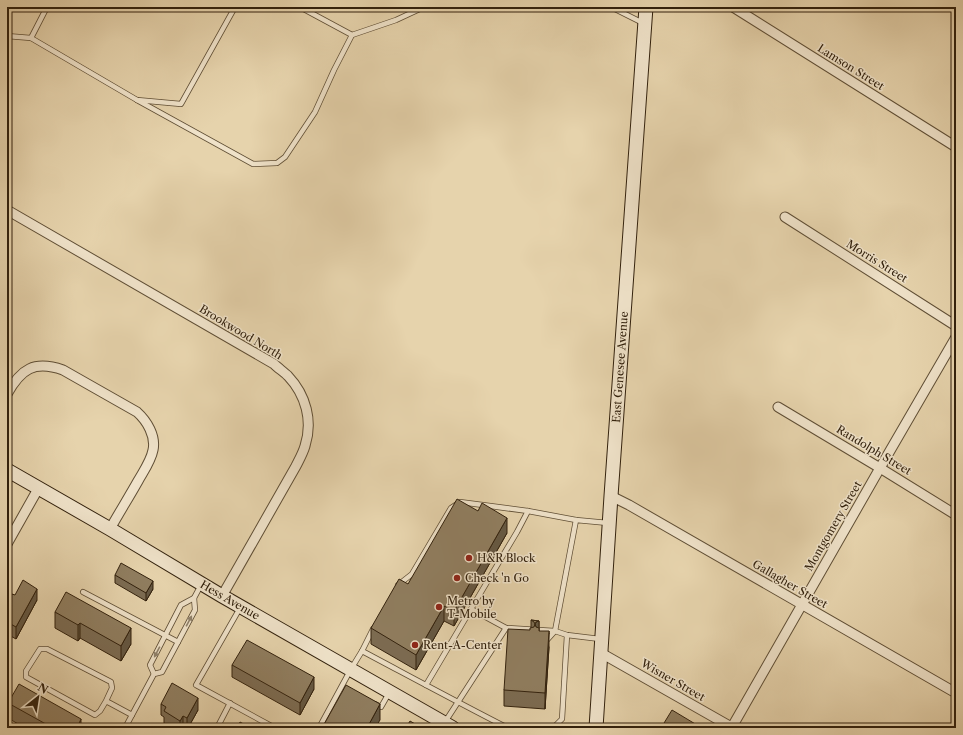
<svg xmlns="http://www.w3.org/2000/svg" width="963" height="735" viewBox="0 0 963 735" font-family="'Libre Caslon Text',serif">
<rect width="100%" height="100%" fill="#e6d3ac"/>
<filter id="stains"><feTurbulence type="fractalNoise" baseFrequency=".005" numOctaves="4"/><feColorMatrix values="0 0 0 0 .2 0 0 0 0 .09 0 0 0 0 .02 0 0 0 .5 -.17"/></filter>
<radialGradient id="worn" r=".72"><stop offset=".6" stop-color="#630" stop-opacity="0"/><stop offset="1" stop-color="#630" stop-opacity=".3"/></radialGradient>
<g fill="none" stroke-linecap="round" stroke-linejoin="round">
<!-- lane casing -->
<g stroke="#5f4e35" stroke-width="6">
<g id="lane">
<path d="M 300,7 L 352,35 L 396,20 L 424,7"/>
<path d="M 611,7 L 643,23"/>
<path d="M 7,36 L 31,38 L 137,100 L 181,104 L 235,7"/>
<path d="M 31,38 L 47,7"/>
<path d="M 137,100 L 253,164 L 277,163 L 285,157 L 315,112 L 334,70 L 352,35"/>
<path d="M 398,585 L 412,574 L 451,508 L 460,502 L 528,511 L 576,520"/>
<path d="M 83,592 L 178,642"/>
<path d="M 240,608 L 196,685 L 275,728"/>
<path d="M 471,609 L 517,532 L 528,511"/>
<path d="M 546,641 L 555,631 L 576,520 L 608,523"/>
<path d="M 362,651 L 373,629"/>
<path d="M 154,674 L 150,665 L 181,605 L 194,598 L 201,585"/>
<path d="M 426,685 L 471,609 L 506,628 L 555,631 L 567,635 L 600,639"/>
<path d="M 106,701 L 100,711 L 95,715 L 26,677 L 26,671 L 40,649 L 47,649 L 111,682 L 112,688 L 106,701 L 132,715"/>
<path d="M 375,704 L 381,707 L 389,693"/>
<path d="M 445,722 L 506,628"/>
<path d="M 125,728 L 154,674 L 162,672 L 195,610 L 194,598"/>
<path d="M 217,728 L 230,703"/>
<path d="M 319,728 L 351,669 L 362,651 C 411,677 459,703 508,728"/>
<path d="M 522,728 L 555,726 L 562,719 L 567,635"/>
</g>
</g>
<!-- street casing -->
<g stroke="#5f4e35" stroke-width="11">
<g id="street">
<path d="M 733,7 L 956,147"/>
<path d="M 7,210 L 274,364 C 278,368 284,372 288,376 C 306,395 313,421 305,446 C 303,453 299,460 296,466 L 222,596"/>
<path d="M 785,217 L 956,326"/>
<path d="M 7,394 C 21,369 34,360 63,370 L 137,412 C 147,421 156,436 153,450 C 151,461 143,472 138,481 C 129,497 119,513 110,529"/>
<path d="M 778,407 L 880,468 L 956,515"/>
<path d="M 611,496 L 629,505 L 956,693"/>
<path d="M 7,544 L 38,489"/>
<path d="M 601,653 L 733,728"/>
<path d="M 732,727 L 880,468 L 956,337"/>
</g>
</g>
<!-- secondary casing -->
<g stroke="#32210d" stroke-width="15">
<g id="secondary">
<path d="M 7,470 L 110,529 L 222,596 L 453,728"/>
<path d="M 596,728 L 611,496 L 646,7"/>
</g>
</g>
<!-- lane -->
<use href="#lane" stroke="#efe2c9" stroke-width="4.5"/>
<!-- street -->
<use href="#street" stroke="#efe2c9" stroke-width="9"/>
<!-- secondary -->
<use href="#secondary" stroke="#efe2c9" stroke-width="13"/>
</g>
<!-- wall -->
<g fill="#7c6c53" stroke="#32210d">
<path d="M 507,533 L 454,626 L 444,621 L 416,670 L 371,644 L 371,628 L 408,584 Z"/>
<path d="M 115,575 L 153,589 L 146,601 L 115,583 Z"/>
<path d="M 15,595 L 37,600 L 16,639 L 7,634 L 7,603 Z"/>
<path d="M 55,612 L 131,644 L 121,661 L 80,638 L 78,641 L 55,628 Z"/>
<path d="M 531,620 L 539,621 L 539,631 L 549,647 L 545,709 L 504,706 L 504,690 L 530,630 L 531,628 Z"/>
<path d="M 232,665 L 314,689 L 300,715 L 232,677 Z"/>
<path d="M 8,703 L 81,728 L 25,728 L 8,718 Z"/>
<path d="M 161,704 L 198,710 L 188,728 L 172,728 L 164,723 L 164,717 L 161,715 Z"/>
</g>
<!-- shaded-wall -->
<g fill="#655843" stroke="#32210d">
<path d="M 507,518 L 507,533 L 454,626 L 454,611 Z"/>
<path d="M 153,581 L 153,589 L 146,601 L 146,593 Z"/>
<path d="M 37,589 L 37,600 L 16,639 L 16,627 Z"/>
<path d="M 444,606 L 444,621 L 416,670 L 416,655 Z"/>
<path d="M 539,621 L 539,636 L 535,624 L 536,622 Z"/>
<path d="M 80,623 L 80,638 L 78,641 L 78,625 Z"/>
<path d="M 131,628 L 131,644 L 121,661 L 121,646 Z"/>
<path d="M 549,631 L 549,647 L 545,709 L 545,693 Z"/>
<path d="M 314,677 L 314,689 L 300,715 L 300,703 Z"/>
<path d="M 198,698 L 198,710 L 188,728 L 187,728 L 187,718 Z"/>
<path d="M 380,704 L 380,720 L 375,728 L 367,728 Z"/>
<path d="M 183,716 L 183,728 L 180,728 L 180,721 Z"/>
<path d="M 81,719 L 81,728 L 77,728 Z"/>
</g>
<!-- building -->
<g fill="#907e60" stroke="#32210d">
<path d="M 457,499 L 478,511 L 482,503 L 507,518 L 454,611 L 444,606 L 416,655 L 371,628 L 399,579 L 408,584 Z"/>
<path d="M 121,563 L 153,581 L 146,593 L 115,575 Z"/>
<path d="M 23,580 L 37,589 L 16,627 L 7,622 L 7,603 L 12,594 L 15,595 Z"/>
<path d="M 66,592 L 131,628 L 121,646 L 80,623 L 78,625 L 55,612 Z"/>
<path d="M 531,620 L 539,621 L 536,622 L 535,624 L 536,627 L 539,628 L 539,631 L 549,631 L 545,693 L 504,690 L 508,629 L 530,630 L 530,628 L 534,627 L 535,624 L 534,622 Z"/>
<path d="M 247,640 L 314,677 L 300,703 L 232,665 Z"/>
<path d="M 172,683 L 198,698 L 187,718 L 183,716 L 180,721 L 164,711 L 166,707 L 161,704 Z"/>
<path d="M 19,684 L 81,719 L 77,728 L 53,728 L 8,703 Z"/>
<path d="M 346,685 L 380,704 L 367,728 L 322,728 Z"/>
<path d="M 672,710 L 702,728 L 661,728 Z"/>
<path d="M 410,721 L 422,728 L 406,728 Z"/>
<path d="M 240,722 L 251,728 L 237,728 Z"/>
</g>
<!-- one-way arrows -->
<defs><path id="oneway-solid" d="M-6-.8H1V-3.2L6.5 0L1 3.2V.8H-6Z"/></defs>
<g fill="#90826b">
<use href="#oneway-solid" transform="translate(189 621) rotate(-62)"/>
<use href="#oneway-solid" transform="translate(157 652) rotate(118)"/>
</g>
<!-- markers -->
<g fill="#8f2418" stroke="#efe2c9" stroke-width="1.5">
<circle cx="469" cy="558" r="4"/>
<circle cx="457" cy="578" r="4"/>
<circle cx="439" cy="607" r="4"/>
<circle cx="415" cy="645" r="4"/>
</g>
<g text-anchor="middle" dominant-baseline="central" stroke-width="3" stroke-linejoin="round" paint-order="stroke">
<!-- street labels -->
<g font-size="11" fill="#32210d" stroke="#efe2c9">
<text transform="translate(851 67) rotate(32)">Lamson Street</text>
<text transform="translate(877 261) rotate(32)">Morris Street</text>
<text transform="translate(241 332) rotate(31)">Brookwood North</text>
<text transform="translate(620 367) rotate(-86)">East Genesee Avenue</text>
<text transform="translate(874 450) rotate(31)">Randolph Street</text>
<text transform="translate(833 526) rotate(-60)">Montgomery Street</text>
<text transform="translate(790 584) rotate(30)">Gallagher Street</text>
<text transform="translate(230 600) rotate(30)">Hess Avenue</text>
<text transform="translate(673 680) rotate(30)">Wisner Street</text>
</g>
<!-- poi labels -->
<g font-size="11" fill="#32210d" stroke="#efe2c9" text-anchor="start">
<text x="477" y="558">H&amp;R Block</text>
<text x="465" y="578">Check 'n Go</text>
<text x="447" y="601">Metro by<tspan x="447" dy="13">T-Mobile</tspan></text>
<text x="423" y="645">Rent-A-Center</text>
</g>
</g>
<!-- margin -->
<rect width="963" height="735" fill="none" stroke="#e6d3ac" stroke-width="24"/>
<rect x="8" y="8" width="947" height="719" fill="none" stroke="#32210d" stroke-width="2"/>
<rect x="12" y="12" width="939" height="711" fill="none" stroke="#32210d"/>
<!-- north arrow -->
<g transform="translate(38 697) rotate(30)" stroke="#efe2c9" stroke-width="3" paint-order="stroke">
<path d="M0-3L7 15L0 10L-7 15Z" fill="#32210d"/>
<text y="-6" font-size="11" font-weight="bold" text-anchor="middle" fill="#32210d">N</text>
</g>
<rect width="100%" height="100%" filter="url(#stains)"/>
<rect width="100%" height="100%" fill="url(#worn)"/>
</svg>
